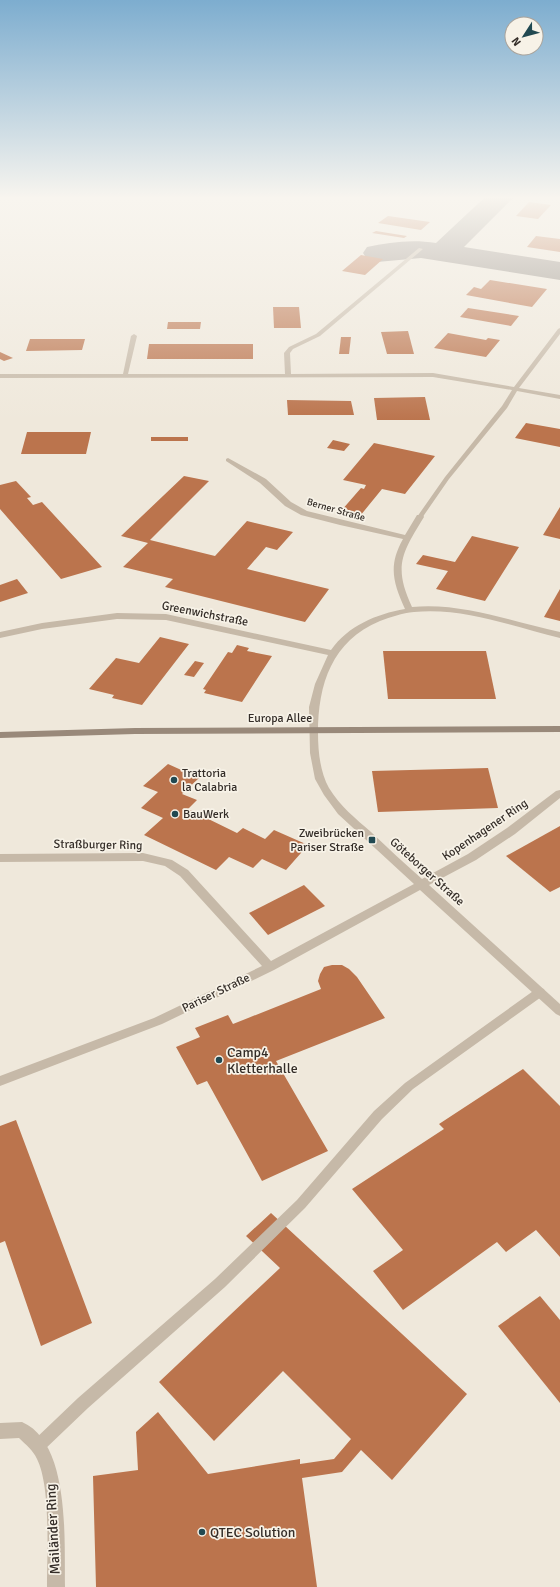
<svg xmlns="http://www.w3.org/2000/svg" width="560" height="1587" viewBox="0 0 560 1587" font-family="Signika,sans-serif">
<rect width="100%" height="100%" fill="#efe8db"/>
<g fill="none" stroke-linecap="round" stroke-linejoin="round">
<!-- taxiway -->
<path fill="#928a82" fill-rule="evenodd" d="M 484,198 L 513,198 L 464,247 L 560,262 L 560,280 L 421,258 L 377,262 L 367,259 L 363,253 L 367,247 C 389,242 413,239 436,243 Z"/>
</g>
<!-- building -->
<g fill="#bb744d">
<path d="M 529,202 L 551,205 L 538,219 L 516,216 Z"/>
<path d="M 388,216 L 430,222 L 421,230 L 378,223 Z"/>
<path d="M 376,231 L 407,236 L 404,238 L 372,233 Z"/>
<path d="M 536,236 L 560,239 L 560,252 L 527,247 Z"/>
<path d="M 361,255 L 383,259 L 365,275 L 342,271 Z"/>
<path d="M 490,280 L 547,289 L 532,307 L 466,295 L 474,287 L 481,289 Z"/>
<path d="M 273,307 L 299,307 L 301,328 L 274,328 Z"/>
<path d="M 468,308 L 519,316 L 511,326 L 460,317 Z"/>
<path d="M 168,322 L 201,322 L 200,329 L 167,329 Z"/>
<path d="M 408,331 L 414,354 L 387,354 L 381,332 Z"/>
<path d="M 448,333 L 486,340 L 488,338 L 500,340 L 486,357 L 434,348 Z"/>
<path d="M 341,337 L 351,337 L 349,354 L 339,354 Z"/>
<path d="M 30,339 L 85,339 L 82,350 L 26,351 Z"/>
<path d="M 149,344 L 253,344 L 253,359 L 147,359 Z"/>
<path d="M 0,352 L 13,358 L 4,361 L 0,359 Z"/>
<path d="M 425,397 L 430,420 L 377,420 L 374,398 Z"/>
<path d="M 287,400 L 351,401 L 354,415 L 288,415 Z"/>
<path d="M 526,423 L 560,429 L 560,447 L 515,438 Z"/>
<path d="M 27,432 L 91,432 L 86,454 L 21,454 Z"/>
<rect x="151" y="437" width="37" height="4"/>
<path d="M 333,440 L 350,444 L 344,451 L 327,448 Z"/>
<path d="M 374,443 L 435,456 L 405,494 L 382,489 L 360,516 L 341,511 L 361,488 L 364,489 L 366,485 L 343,480 Z"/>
<path d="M 184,476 L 209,481 L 150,540 L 215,556 L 247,521 L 293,532 L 277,550 L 266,547 L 247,569 L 329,589 L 305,622 L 165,587 L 173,579 L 123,567 L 148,543 L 121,536 Z"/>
<path d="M 16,481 L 31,497 L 27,498 L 33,505 L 42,502 L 102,567 L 61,579 L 0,509 L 0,485 Z"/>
<path d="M 560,507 L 560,539 L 543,535 Z"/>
<path d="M 472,536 L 519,547 L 485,601 L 436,589 L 448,571 L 416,564 L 423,555 L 455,562 Z"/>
<path d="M 17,579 L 28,593 L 0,602 L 0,585 Z"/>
<path d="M 560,589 L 560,621 L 544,617 Z"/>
<path d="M 160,637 L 189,644 L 142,705 L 112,698 L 114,695 L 89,689 L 116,658 L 139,663 Z"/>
<path d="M 237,645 L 249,648 L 247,651 L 272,656 L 242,702 L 204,693 L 206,690 L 203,689 L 228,652 L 232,653 Z"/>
<path d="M 383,651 L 486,651 L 496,699 L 388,699 Z"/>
<path d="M 195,661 L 204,663 L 194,677 L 184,675 Z"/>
<path d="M 168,764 L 199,778 L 182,794 L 197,800 L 188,809 L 237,833 L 243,828 L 265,839 L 274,830 L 308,845 L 286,870 L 262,859 L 253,868 L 229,857 L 216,870 L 144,835 L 163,818 L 141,808 L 158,792 L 143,786 Z"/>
<path d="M 488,768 L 498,808 L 378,812 L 372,771 Z"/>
<path d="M 560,826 L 560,887 L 550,892 L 506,856 Z"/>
<path d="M 304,885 L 325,906 L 268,935 L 249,913 Z"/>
<path d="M 332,965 L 342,965 L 349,969 L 357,977 L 385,1018 L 276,1061 L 328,1151 L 262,1181 L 207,1081 L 197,1085 L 176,1047 L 200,1037 L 195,1028 L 228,1015 L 233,1024 L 321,989 L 318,981 L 320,974 L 324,967 Z"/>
<path d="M 523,1069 L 560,1106 L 560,1257 L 536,1230 L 506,1252 L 497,1242 L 403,1310 L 373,1271 L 403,1250 L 352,1189 L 444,1129 L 439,1124 Z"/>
<path d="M 16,1120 L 92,1323 L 41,1346 L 5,1241 L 0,1243 L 0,1126 Z"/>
<path d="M 271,1213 L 467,1394 L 392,1480 L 361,1450 L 342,1472 L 302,1478 L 317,1587 L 96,1587 L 93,1476 L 138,1470 L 136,1432 L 158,1412 L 208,1474 L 300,1459 L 300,1464 L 334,1459 L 351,1439 L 283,1371 L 214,1441 L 159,1382 L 280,1268 L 246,1236 Z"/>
<path d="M 540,1296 L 560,1320 L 560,1403 L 498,1326 Z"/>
</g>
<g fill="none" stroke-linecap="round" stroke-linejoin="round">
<!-- lane -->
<g fill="#c6b9a8" fill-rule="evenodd">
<path d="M 419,248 L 423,249 L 320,336 L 293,349 L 290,353 L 291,374 L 433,373 L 514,387 L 558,329 L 560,328 L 560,334 L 519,388 L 560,395 L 560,399 L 517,391 L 507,408 L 449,479 L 422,518 L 420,519 L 417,517 L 445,477 L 502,406 L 512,390 L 433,377 L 0,378 L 0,374 L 123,374 L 131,336 L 134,334 L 137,336 L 128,374 L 285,374 L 284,353 L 289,347 L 316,334 Z"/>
<path d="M 540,988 L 544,989 L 545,992 L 544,995 L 413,1089 L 382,1119 L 305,1208 L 225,1287 L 88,1408 L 43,1451 L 38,1453 L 33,1451 L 31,1446 L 33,1441 L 78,1398 L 215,1279 L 297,1200 L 374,1111 L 405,1083 L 536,989 Z"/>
</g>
<!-- street -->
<g fill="#c6b9a8" fill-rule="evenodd">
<path d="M 228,458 L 266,479 L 291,502 L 307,511 L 405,535 L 417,515 L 423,515 L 424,517 C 402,553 393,566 412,607 C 462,602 512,622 560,632 L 560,638 C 513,627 464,607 414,612 C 402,613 391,617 380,621 C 332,641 318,684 318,733 C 318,751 320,772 329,788 C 340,806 356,819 371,832 C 388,848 405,864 422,879 L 468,854 L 507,828 L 556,791 L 560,790 L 560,798 L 515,834 L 476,860 L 429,885 L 560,1004 L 560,1016 L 556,1014 L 420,890 L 274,970 L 162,1024 L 0,1086 L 0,1076 L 154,1018 L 262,966 L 180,876 L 165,866 L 143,861 L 0,862 L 0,854 L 143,853 L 172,860 L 188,870 L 271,961 L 414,884 L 338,814 L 324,795 L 315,779 L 310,753 L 309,707 L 315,684 L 328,655 L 166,620 L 117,619 L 42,629 L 0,638 L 0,632 L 42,623 L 117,613 L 166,614 L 331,650 C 348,626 376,614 405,609 C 393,582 388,566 403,539 L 340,525 L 301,515 L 285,506 L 260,483 L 226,461 L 226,459 Z"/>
<path d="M 22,1422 C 71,1443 64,1543 65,1587 L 47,1587 C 47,1554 51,1487 37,1459 C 33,1450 26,1445 19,1438 L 0,1439 L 0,1423 Z"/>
</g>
<!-- secondary -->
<path fill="#99897a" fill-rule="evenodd" d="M 560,726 L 560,732 L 135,734 L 0,738 L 0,732 L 135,728 Z"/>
</g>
<!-- sky -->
<linearGradient id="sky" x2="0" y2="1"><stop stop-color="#7dadcf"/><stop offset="0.47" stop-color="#f8f5ef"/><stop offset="1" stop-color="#f8f5ef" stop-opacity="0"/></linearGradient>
<rect width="560" height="421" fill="url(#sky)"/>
<!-- markers -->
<g fill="#214951" stroke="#f7f2e7" stroke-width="1.5">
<circle cx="174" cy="780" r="4"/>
<circle cx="175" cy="814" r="4"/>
<rect x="368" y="836" width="8" height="8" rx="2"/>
<circle cx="219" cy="1060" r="4"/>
<circle cx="202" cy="1532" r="4"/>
</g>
<g text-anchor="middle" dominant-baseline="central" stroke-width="3.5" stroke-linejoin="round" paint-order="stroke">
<!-- far-street labels -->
<g font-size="10" fill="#342d28" stroke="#f7f2e7">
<text transform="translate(336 510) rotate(16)">Berner Straße</text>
</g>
<!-- street labels -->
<g font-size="12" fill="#342d28" stroke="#f7f2e7">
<text transform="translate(205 614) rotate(11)">Greenwichstraße</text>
<text x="280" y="718">Europa Allee</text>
<text transform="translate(485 830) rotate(-34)">Kopenhagener Ring</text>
<text transform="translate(98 845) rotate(1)">Straßburger Ring</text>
<text transform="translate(427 872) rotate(42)">Göteborger Straße</text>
<text transform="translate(216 993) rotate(-26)">Pariser Straße</text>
</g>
<!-- poi labels -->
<g font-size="12" fill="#342d28" stroke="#f7f2e7" text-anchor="start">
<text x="182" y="773">Trattoria<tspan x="182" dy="14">la Calabria</tspan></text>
<text x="183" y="814">BauWerk</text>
<text x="364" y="833" text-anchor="end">Zweibrücken<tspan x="364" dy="14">Pariser Straße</tspan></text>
</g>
<!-- near-poi labels -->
<g font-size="14" fill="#342d28" stroke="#f7f2e7" text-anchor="start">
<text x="227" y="1052">Camp4<tspan x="227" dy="16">Kletterhalle</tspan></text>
<text x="210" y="1532">QTEC Solution</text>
</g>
<!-- near-street labels -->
<g font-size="14" fill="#342d28" stroke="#f7f2e7">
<text transform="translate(53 1529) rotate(-93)">Mailänder Ring</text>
</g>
</g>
<!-- north arrow -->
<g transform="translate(524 36) rotate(234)"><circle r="19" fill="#f7f2e7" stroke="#a9a39b"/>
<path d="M0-3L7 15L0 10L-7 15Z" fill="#214951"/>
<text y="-6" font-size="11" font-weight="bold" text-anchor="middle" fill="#342d28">N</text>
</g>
</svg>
